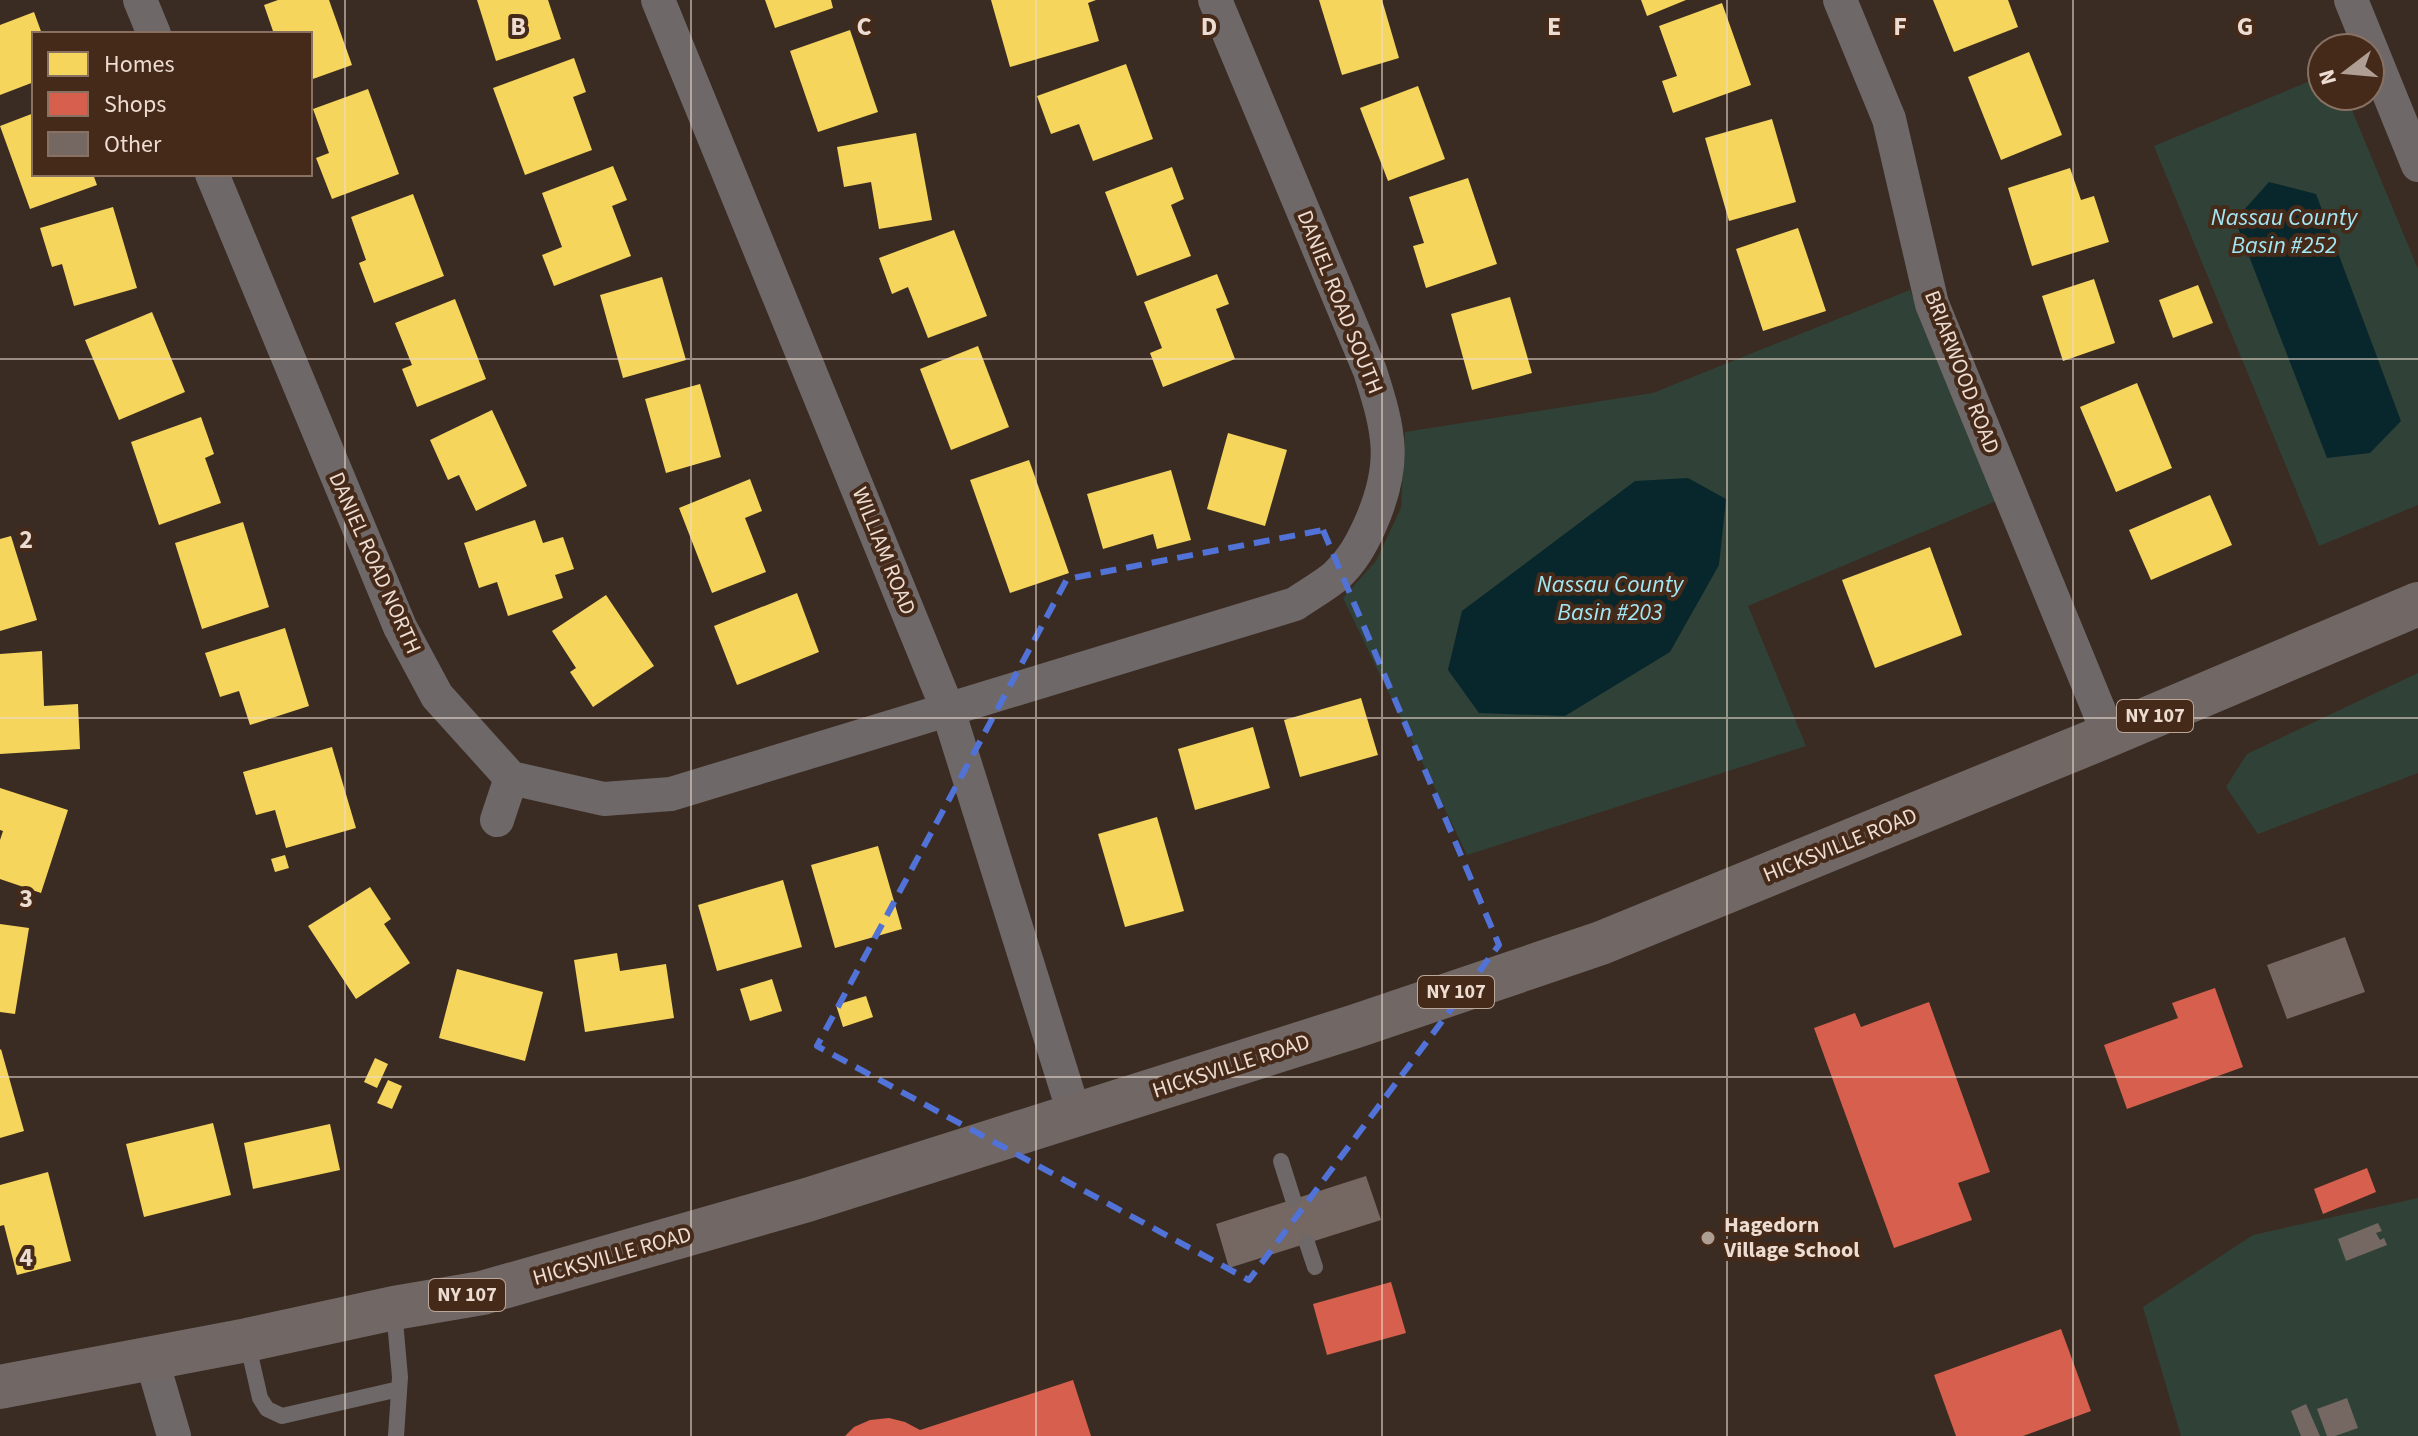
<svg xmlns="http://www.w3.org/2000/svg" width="2418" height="1436" viewBox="0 0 2418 1436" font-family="'Source Sans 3',sans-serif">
<rect width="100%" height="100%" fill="#3b2c23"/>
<!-- green -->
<g fill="#304237" fill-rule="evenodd">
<path d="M 2322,76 L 2322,96 L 2346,96 L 2418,269 L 2418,505 L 2319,546 L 2154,146 Z"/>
<path d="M 1910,290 L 1996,501 L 1748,606 L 1806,746 L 1467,855 L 1343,598 L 1376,561 L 1401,508 L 1405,432 L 1653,393 ZM 1547,549 L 1448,670 L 1462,611 Z"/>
<path d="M 2418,673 L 2418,773 L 2258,834 L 2226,787 L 2247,754 Z"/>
<path d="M 2418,1198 L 2418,1436 L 2181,1436 L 2143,1307 L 2253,1235 Z"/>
</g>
<!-- water -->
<g fill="#08272c">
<path d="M 2269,182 L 2316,194 L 2401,421 L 2370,453 L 2327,458 L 2235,220 Z"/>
<path d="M 1688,478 L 1726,499 L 1719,565 L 1670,652 L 1565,716 L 1479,713 L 1448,670 L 1462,611 L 1635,481 Z"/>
</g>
<!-- homes -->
<g fill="#f6d55c">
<path d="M 278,0 L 329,0 L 352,65 L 310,80 L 310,34 L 274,34 L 264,5 Z"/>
<path d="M 477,0 L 548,0 L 561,39 L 496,61 Z"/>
<path d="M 765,0 L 831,0 L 833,8 L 775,28 Z"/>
<path d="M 991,0 L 1096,0 L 1088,3 L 1099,41 L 1010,67 Z"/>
<path d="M 1319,0 L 1382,0 L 1399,58 L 1342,75 Z"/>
<path d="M 1641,0 L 1686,0 L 1647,16 Z"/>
<path d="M 1933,0 L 2008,0 L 2018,27 L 1954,52 Z"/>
<path d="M 1722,3 L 1751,85 L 1673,113 L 1662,81 L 1677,76 L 1659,26 Z"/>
<path d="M 34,12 L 42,34 L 34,34 L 34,82 L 0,95 L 0,25 Z"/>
<path d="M 850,30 L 878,112 L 818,132 L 790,51 Z"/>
<path d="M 2029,52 L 2062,135 L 2001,160 L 1968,77 Z"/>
<path d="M 574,58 L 586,92 L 573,97 L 592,150 L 525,175 L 493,88 Z"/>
<path d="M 1126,64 L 1153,139 L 1093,161 L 1079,124 L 1051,134 L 1037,96 Z"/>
<path d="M 1418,86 L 1445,159 L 1388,181 L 1360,108 Z"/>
<path d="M 368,89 L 399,174 L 332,199 L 316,158 L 329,153 L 313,109 Z"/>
<path d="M 34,113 L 34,174 L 93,174 L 97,185 L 30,209 L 0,126 Z"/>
<path d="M 1772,119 L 1796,202 L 1729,221 L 1705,138 Z"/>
<path d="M 916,133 L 932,220 L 879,229 L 871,182 L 844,187 L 837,147 Z"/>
<path d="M 613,166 L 627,200 L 612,206 L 631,256 L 554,286 L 542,255 L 562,247 L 542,193 Z"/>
<path d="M 1172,167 L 1184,199 L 1171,205 L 1191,256 L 1137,276 L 1105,192 Z"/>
<path d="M 2070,168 L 2081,200 L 2094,196 L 2109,242 L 2032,266 L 2008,188 Z"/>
<path d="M 1468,178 L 1497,264 L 1426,288 L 1413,246 L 1424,243 L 1409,197 Z"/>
<path d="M 413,194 L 444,276 L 374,303 L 359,263 L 366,260 L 351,217 Z"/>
<path d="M 113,207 L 137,288 L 74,306 L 62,264 L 52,267 L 40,228 Z"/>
<path d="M 1798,228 L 1826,311 L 1763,331 L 1736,249 Z"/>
<path d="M 954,230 L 987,316 L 928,338 L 908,287 L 892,294 L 879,258 Z"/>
<path d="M 1217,274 L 1229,304 L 1216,309 L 1235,359 L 1163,387 L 1150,353 L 1162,348 L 1144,302 Z"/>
<path d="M 662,277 L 686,360 L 623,378 L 600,295 Z"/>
<path d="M 2094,279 L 2115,343 L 2063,361 L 2042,296 Z"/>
<path d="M 2198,285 L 2213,323 L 2173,338 L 2159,300 Z"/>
<path d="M 1510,297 L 1532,373 L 1472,390 L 1451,314 Z"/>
<path d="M 455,299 L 486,379 L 417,407 L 402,369 L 412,365 L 395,323 Z"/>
<path d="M 152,312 L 185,392 L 119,420 L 85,340 Z"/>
<path d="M 978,346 L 1009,427 L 951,450 L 920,369 Z"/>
<path d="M 2137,383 L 2172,468 L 2116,492 L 2080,407 Z"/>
<path d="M 700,384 L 721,457 L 666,473 L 645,399 Z"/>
<path d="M 492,410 L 527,486 L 476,511 L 459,475 L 448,480 L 430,440 Z"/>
<path d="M 201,417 L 214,454 L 205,458 L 221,503 L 159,525 L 131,442 Z"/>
<path d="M 1228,433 L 1287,450 L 1265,526 L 1207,509 Z"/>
<path d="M 1029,460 L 1069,573 L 1010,593 L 970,480 Z"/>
<path d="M 1171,470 L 1191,540 L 1157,549 L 1153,534 L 1103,549 L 1087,494 Z"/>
<path d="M 750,479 L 762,511 L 745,518 L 766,572 L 712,593 L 679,508 Z"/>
<path d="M 2210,495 L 2232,545 L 2151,580 L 2129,530 Z"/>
<path d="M 535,520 L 543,543 L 563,537 L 574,569 L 555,575 L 563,598 L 508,616 L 497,582 L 479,588 L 464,543 Z"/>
<path d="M 243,522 L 269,607 L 202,629 L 175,543 Z"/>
<path d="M 11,536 L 37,620 L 0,631 L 0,539 Z"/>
<path d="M 1930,547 L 1962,635 L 1875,668 L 1842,580 Z"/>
<path d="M 797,593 L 819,652 L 737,685 L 714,626 Z"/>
<path d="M 606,595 L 654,666 L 593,707 L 570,672 L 576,668 L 552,631 Z"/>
<path d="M 285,628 L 309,706 L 250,725 L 239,691 L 220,697 L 205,653 Z"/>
<path d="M 42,651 L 44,706 L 78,704 L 80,749 L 0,754 L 0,654 Z"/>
<path d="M 1361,698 L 1378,755 L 1300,777 L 1284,720 Z"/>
<path d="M 1253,727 L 1270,788 L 1195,810 L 1178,749 Z"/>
<path d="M 332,747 L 356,828 L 286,848 L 275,810 L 256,815 L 243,772 Z"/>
<path d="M 0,788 L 68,810 L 41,893 L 0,879 L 0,840 L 3,831 L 0,830 Z"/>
<path d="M 1157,817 L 1184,911 L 1125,927 L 1098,834 Z"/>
<path d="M 878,846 L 902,929 L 835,948 L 811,865 Z"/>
<path d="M 285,855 L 289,868 L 275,872 L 271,859 Z"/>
<path d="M 783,880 L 802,947 L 717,971 L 698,905 Z"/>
<path d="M 370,887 L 391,919 L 384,924 L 410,963 L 356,999 L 308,926 Z"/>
<path d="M 0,924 L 29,928 L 15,1014 L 0,1012 Z"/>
<path d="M 617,953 L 620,971 L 666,964 L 674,1018 L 585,1032 L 574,960 Z"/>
<path d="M 457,969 L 543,992 L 525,1061 L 439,1038 Z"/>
<path d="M 772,979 L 782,1011 L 750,1021 L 740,989 Z"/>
<path d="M 866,996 L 873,1017 L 843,1027 L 836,1005 Z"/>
<path d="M 1,1049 L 24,1131 L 0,1138 L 0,1050 Z"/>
<path d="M 375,1058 L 388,1064 L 377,1088 L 364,1082 Z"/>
<path d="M 388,1080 L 402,1086 L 392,1109 L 377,1103 Z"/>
<path d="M 213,1123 L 231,1195 L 144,1217 L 126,1144 Z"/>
<path d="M 330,1124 L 340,1170 L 253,1189 L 244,1143 Z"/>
<path d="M 48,1172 L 71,1261 L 17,1275 L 4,1225 L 0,1226 L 0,1185 Z"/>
</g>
<!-- shops -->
<g fill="#d6604d">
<path d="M 2215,988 L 2243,1067 L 2127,1109 L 2104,1045 L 2178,1018 L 2172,1003 Z"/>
<path d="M 1929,1002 L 1990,1172 L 1958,1183 L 1972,1220 L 1894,1248 L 1814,1028 L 1855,1013 L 1861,1027 Z"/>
<path d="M 2367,1168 L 2376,1192 L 2323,1214 L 2314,1189 Z"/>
<path d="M 1391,1282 L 1406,1333 L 1327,1355 L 1313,1304 Z"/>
<path d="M 2061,1329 L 2091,1411 L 2023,1436 L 1956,1436 L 1934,1375 Z"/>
<path d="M 1073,1380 L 1091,1436 L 845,1436 L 854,1427 L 870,1420 L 889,1418 L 905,1422 L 920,1430 Z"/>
</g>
<!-- building -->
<g fill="#756762">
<path d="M 2345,937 L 2365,992 L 2287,1019 L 2267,965 Z"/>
<path d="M 1366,1176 L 1381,1220 L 1229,1268 L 1216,1224 Z"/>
<path d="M 2378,1223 L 2382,1231 L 2376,1233 L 2380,1240 L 2384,1238 L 2387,1245 L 2346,1261 L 2338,1239 Z"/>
<path d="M 2347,1398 L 2358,1428 L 2335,1436 L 2327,1436 L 2317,1409 Z"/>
<path d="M 2306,1404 L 2320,1436 L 2301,1436 L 2291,1411 Z"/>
</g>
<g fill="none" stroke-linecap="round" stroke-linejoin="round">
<!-- lane -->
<g stroke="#6e6869" stroke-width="16">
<path d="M 1281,1161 L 1293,1199"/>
<path d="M 1307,1243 L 1315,1267"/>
<path d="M 394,1310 L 400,1377 L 396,1436"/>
<path d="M 247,1341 L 260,1398 L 267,1409 L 282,1416 L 399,1389"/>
</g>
<!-- street -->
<g stroke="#6e6869" stroke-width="34">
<path d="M 140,0 L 154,34"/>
<path d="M 658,0 L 948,710 L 1075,1116"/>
<path d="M 1840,0 L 1889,119 L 1932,304 L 2109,735"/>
<path d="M 2351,0 L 2418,165"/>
<path d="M 212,174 L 400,627 L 437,696 L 511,778 L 604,799 L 671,794 L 1295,604 C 1308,595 1324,586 1336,576 C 1352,561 1361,545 1370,525 C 1397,464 1390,433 1370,371 L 1215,0"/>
<path d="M 497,820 L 511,778"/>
<path d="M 151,1357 L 174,1436"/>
</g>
<!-- primary -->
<path stroke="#716866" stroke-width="44" d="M 0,1387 L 247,1340 L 394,1308 L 482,1293 L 807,1200 L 1356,1026 L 1601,943 L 2109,735 L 2418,604"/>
</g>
<!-- marked area -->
<path fill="none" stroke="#5172d6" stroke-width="6" stroke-dasharray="16 10" stroke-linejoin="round" d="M 1323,530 L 1499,945 L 1249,1280 L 817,1046 L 1067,579 Z"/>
<!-- grid -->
<path fill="none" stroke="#eddcd1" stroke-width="2" stroke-opacity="0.55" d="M 345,0 L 345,1436M 691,0 L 691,1436M 1036,0 L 1036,1436M 1382,0 L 1382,1436M 1727,0 L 1727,1436M 2073,0 L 2073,1436M 0,359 L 2418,359M 0,718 L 2418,718M 0,1077 L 2418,1077"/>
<!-- markers -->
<circle fill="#af9e94" stroke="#452a19" stroke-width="3" cx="1708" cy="1238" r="8"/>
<g text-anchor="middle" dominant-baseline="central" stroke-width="8" stroke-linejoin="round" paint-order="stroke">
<!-- shield labels -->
<g fill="#452a19" stroke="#bba79a" stroke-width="2">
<rect x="2117" y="700" width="76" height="32" rx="6"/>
<rect x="1418" y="976" width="76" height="32" rx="6"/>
<rect x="429" y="1279" width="76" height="32" rx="6"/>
</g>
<g font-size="20" font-weight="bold" fill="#eddcd1">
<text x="2155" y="716">NY 107</text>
<text x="1456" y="992">NY 107</text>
<text x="467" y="1295">NY 107</text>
</g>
<!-- street labels -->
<g font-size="22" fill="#eddcd1" stroke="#452a19">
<text transform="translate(1340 302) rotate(68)">DANIEL ROAD SOUTH</text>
<text transform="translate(1962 372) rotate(69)">BRIARWOOD ROAD</text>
<text transform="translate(884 551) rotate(68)">WILLIAM ROAD</text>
<text transform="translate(375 563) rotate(66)">DANIEL ROAD NORTH</text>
<text transform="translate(1840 845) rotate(-22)">HICKSVILLE ROAD</text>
<text transform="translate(1231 1066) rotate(-18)">HICKSVILLE ROAD</text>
<text transform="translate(612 1256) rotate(-16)">HICKSVILLE ROAD</text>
</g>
<!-- poi labels -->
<g font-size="22" font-weight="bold" fill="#eddcd1" stroke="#452a19" text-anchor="start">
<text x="1724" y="1225">Hagedorn<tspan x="1724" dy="25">Village School</tspan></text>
</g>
<!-- water labels -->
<g font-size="24" font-style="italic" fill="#a2e7f5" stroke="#452a19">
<text x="2284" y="217">Nassau County<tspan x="2284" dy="28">Basin #252</tspan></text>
<text x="1610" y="584">Nassau County<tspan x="1610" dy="28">Basin #203</tspan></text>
</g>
</g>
<g font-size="26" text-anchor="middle" font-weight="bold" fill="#eddcd1" stroke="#452a19" stroke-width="8" stroke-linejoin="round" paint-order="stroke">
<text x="518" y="35">B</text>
<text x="864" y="35">C</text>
<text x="1209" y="35">D</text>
<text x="1554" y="35">E</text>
<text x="1900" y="35">F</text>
<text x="2245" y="35">G</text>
<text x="26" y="548">2</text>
<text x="26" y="907">3</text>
<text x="26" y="1266">4</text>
</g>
<!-- legend -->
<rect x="32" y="32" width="280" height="144" fill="#452a19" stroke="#887163" stroke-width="2"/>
<rect x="48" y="52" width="40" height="24" fill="#f6d55c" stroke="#887163" stroke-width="2"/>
<text x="104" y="72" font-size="24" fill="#eddcd1">Homes</text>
<rect x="48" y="92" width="40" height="24" fill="#d6604d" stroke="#887163" stroke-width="2"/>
<text x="104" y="112" font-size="24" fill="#eddcd1">Shops</text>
<rect x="48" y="132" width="40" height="24" fill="#756762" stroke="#887163" stroke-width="2"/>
<text x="104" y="152" font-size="24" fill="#eddcd1">Other</text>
<!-- north arrow -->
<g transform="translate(2346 72) rotate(254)"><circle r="38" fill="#452a19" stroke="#887163" stroke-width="2"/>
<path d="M0-6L14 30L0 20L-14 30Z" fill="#af9e94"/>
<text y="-12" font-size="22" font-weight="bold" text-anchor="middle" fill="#eddcd1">N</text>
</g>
</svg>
